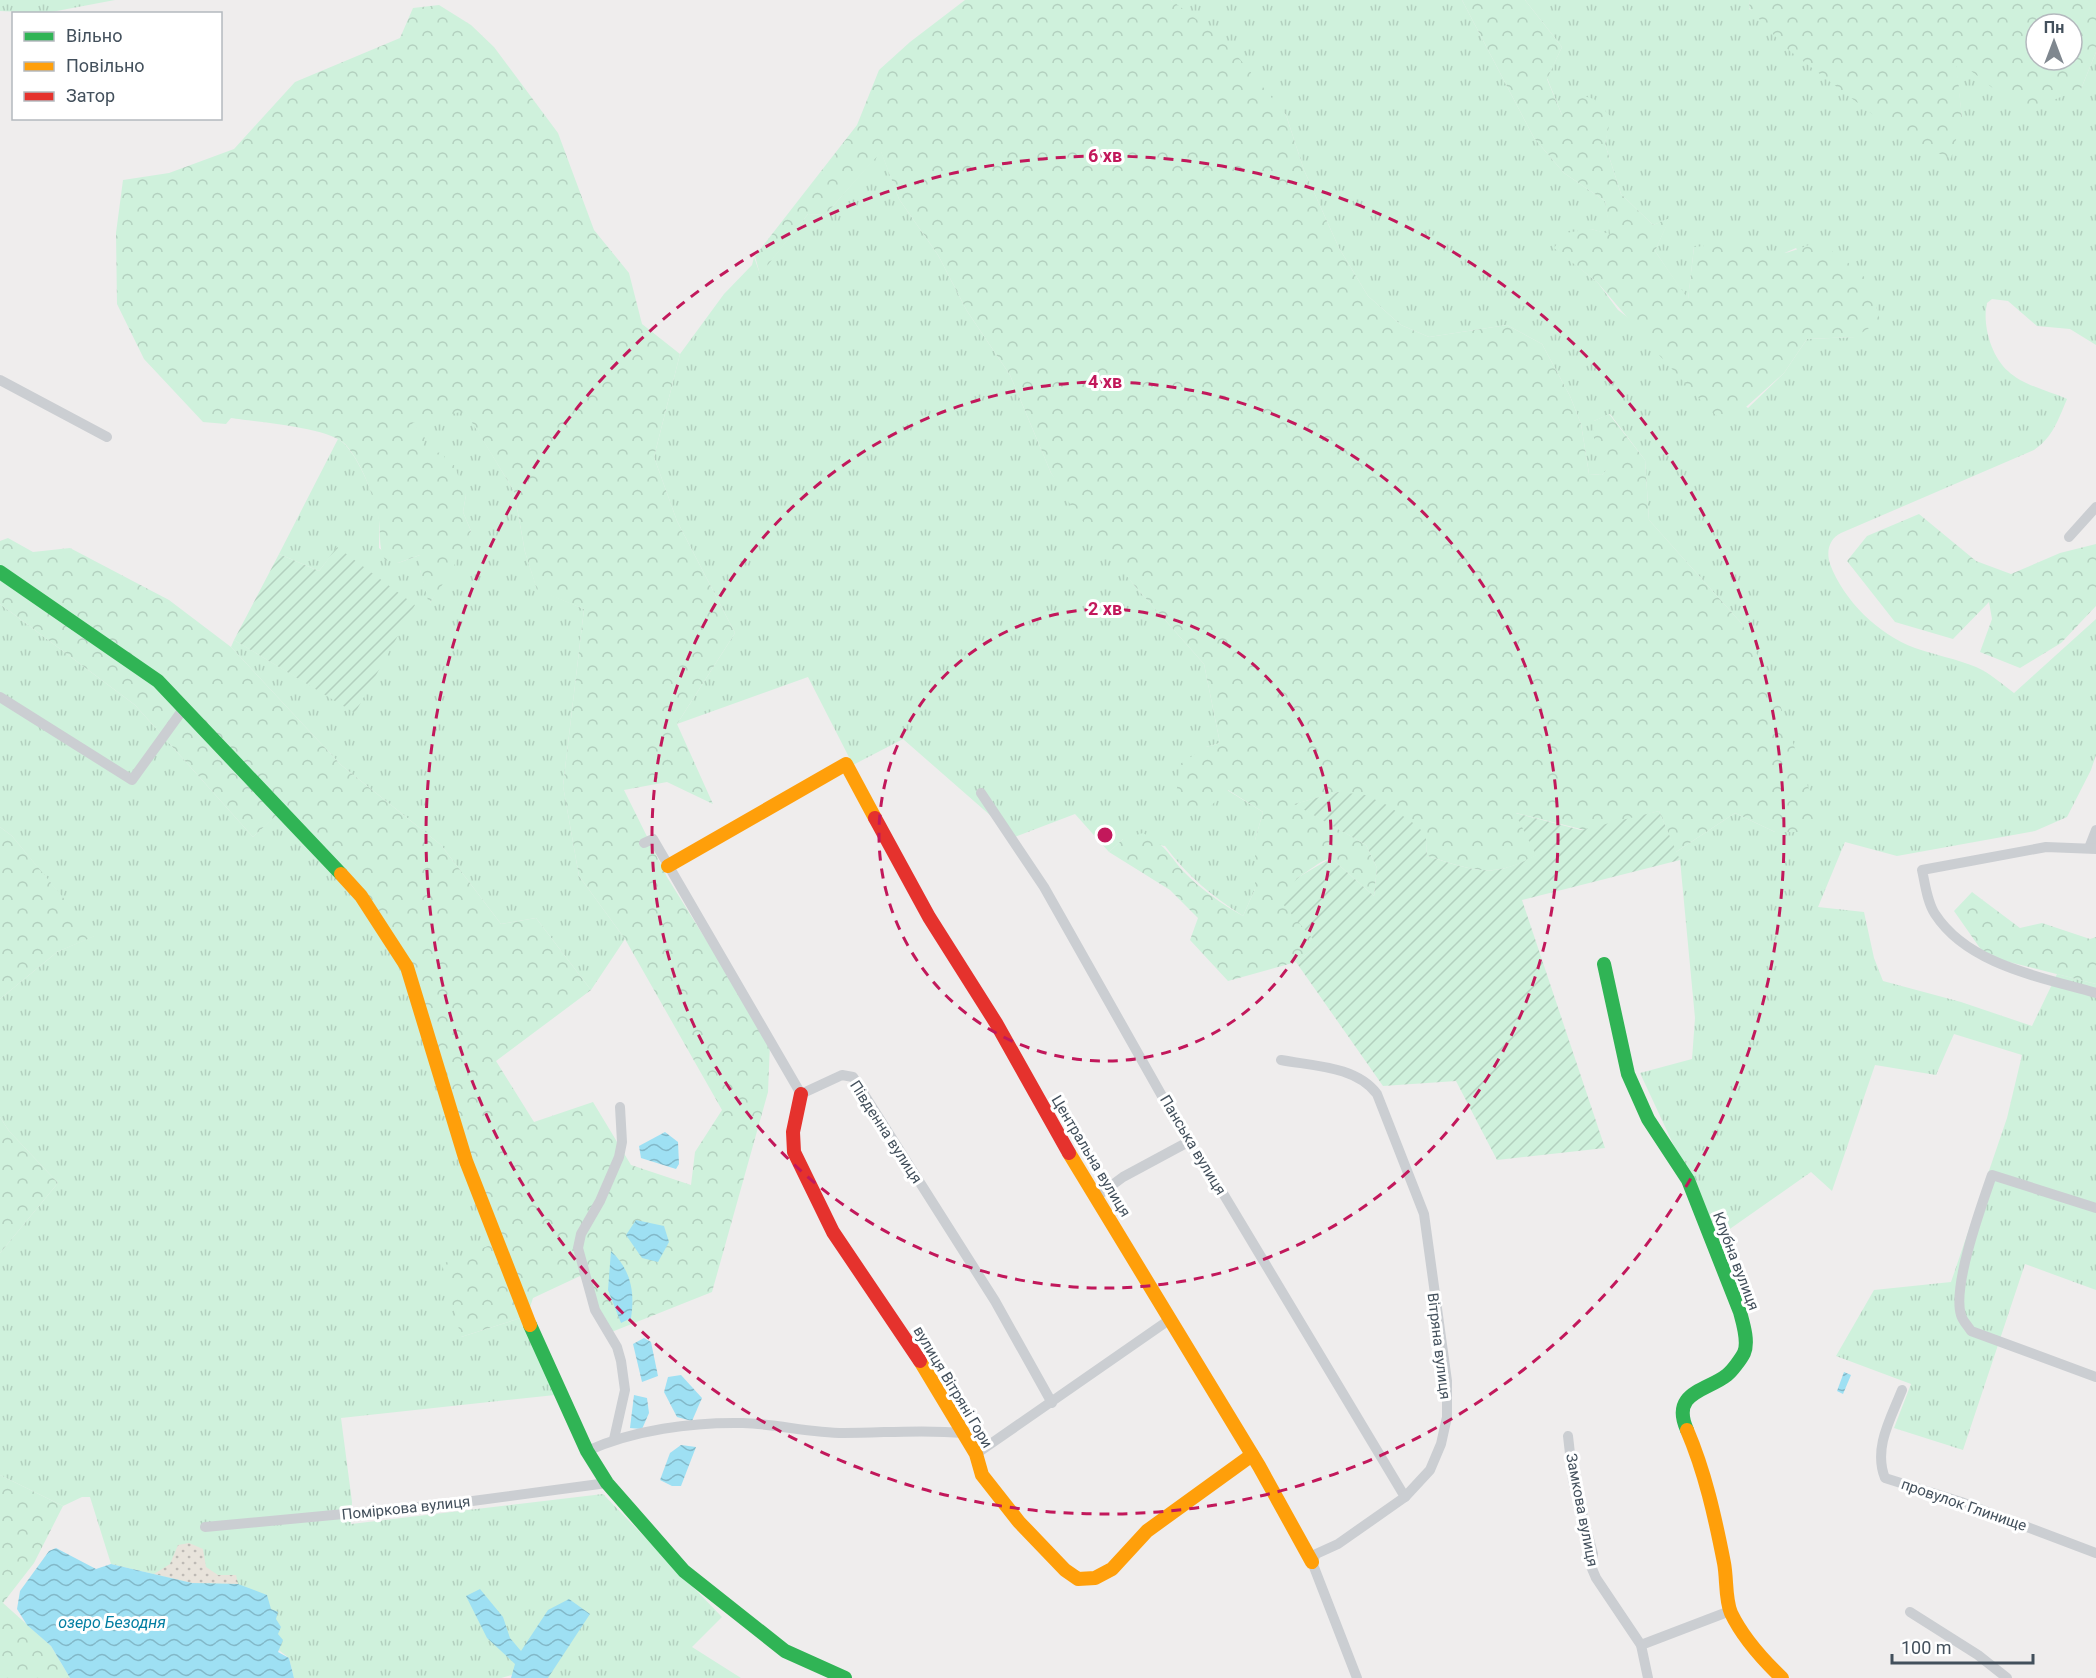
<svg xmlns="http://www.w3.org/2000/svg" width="2096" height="1678" viewBox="0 0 2096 1678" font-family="Roboto,sans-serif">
<defs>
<pattern id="grass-tufts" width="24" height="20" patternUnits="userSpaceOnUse" patternTransform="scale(1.5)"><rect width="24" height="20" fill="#cff1dc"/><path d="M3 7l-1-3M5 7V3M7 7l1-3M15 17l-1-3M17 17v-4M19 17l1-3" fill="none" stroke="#b3d0bf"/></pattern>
<pattern id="forest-crowns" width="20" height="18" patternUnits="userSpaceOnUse" patternTransform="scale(1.5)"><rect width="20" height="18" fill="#cff1dc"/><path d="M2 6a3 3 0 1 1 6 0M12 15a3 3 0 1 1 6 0" fill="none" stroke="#b3d0bf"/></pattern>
<pattern id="sand-dots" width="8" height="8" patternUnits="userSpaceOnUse" patternTransform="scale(1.5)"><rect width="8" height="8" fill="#e8e3db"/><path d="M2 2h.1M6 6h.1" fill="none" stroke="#bebab5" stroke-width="1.8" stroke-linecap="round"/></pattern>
<pattern id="garden-furrows" width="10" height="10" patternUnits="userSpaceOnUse" patternTransform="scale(1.5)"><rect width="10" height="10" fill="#cff1dc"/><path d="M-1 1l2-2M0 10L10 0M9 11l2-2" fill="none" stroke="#b3d0bf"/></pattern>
<pattern id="water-waves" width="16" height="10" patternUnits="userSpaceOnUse" patternTransform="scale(1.5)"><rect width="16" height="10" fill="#9ee0f3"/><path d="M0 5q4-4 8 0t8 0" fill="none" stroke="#82b8c8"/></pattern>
</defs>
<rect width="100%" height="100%" fill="#efeded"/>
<!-- grass -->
<g fill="url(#grass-tufts)">
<path d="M 0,0 L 115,0 L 46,13 L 0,11 Z"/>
<path d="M 1171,0 L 1462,0 L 1534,138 L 1564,173 L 1605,201 L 1611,235 L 1591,229 L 1555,248 L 1598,283 L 1618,310 L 1748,408 L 1784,373 L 1807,339 L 1855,337 L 1796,248 L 1780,255 L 1765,251 L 1694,247 L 1688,300 L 1655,251 L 1669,219 L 1653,225 L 1621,194 L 1605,144 L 1610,117 L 1562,115 L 1547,78 L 1562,47 L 1525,0 L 1750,0 L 1749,9 L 1962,118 L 1955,58 L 2081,89 L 2096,52 L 2096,345 L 2070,329 L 2037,326 L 2008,301 L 1992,299 L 1987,303 C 1982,324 1991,356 2008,371 C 2022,385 2049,391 2067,399 C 2058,420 2053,437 2034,450 L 1841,533 C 1829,539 1826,551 1830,564 C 1844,601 1878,634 1915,648 C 1935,655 1957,659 1976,667 C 1990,673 2002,684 2014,693 L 2096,619 L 2096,755 L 2091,770 L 2067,817 L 2035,831 L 1897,856 L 1845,842 L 1818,907 L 1864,912 L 1874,958 L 1883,981 L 1961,1002 L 2032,1026 L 2057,974 L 2096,984 L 2096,1290 L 2025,1264 L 1963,1450 L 1894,1428 L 1911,1384 L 1836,1356 L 1874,1290 L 1951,1282 L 2007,1118 L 2022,1055 L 1954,1034 L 1936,1075 L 1875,1065 L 1832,1191 L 1811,1172 L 1717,1238 L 1640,1073 L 1692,1059 L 1695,1018 L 1680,860 L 1676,852 L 1735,813 L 1775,832 L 1742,624 L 1649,520 L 1645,460 L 1610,414 L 1594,421 L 1594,440 L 1611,466 L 1602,475 L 1589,474 L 1581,424 L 1570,396 L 1542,344 L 1507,325 L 1429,337 L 1401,325 L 1368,296 L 1339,248 L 1304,170 L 1286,115 Z"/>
<path d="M 881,151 L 899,199 L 938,255 L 967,311 L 1010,375 L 1051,473 L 1134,585 L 1204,664 L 1220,743 L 1206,747 L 1227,790 L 1263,812 L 1255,840 L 1255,889 L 1243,916 C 1212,896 1187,876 1165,846 L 1123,839 L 1109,852 L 1075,814 L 1015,837 L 903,739 L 853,765 L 808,677 L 677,724 L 735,633 L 677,521 L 654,457 L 680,354 L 724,294 L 752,265 L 754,257 L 760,274 L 808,214 L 825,215 Z"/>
<path d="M 465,410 L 514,491 L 525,552 L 537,589 L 584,609 L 563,786 L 579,876 L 625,939 L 591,990 L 536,918 L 501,924 L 441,845 L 341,765 L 231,647 L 234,640 L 355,712 L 337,548 L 319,571 L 279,554 L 338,439 C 356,449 376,498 379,519 C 380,528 379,539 379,548 L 398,563 L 420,555 L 420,570 L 430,603 L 471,531 L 463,512 L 466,495 L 446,465 L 420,455 L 411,422 Z"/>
<path d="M 0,604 L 135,705 L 253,837 L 282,809 L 323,855 L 407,967 L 498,1242 L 461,1337 L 527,1316 L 555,1395 L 341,1418 L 352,1502 L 351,1524 L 603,1494 L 722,1617 L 692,1647 L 741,1678 L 539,1678 L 526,1671 L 501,1678 L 294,1678 L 289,1658 L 192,1583 L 111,1564 L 90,1497 L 82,1497 L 63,1506 L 0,1475 L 0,1253 L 58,1183 L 9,1131 L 0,1117 L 0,999 L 57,952 L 94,936 L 12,836 L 0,827 Z"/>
</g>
<!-- forest -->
<g fill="url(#forest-crowns)" fill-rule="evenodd">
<path d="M 965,0 L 1171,0 L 1224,40 L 1286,115 L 1304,170 L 1339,248 L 1368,296 L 1401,325 L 1429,337 L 1507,325 L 1542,344 L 1570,396 L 1581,424 L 1589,474 L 1602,475 L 1610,466 L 1594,441 L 1594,421 L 1609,414 L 1645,460 L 1649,520 L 1742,624 L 1776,693 L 1819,819 L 1803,832 L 1775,832 L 1735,813 L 1676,852 L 1659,811 L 1589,831 L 1516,813 L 1537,855 C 1491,880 1474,870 1427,856 L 1426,840 L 1338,792 L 1295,804 L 1366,845 L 1377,868 L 1374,896 L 1331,858 C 1319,861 1308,872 1297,878 L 1318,945 L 1296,962 L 1228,981 L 1190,940 L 1198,918 L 1170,890 L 1109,852 L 1123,839 L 1143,833 C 1167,847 1166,851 1183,871 C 1199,888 1223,905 1243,916 L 1255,889 L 1255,840 L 1263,812 L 1228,790 L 1203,813 L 1181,809 L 1176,796 L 1180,764 L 1206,747 L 1220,743 L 1204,664 L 1134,585 L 1073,509 L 1051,473 L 1010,375 L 967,311 L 938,255 L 899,199 L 881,152 L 825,215 L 808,214 L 760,275 L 755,256 L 857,125 L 879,70 L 910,42 Z"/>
<path d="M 1462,0 L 1525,0 L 1562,47 L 1547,79 L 1562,115 L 1580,95 L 1594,99 L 1611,117 L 1605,144 L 1621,194 L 1653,225 L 1670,218 L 1655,251 L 1688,299 L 1694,247 L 1756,241 C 1777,264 1793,249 1818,242 L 1845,260 L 1870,282 L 1880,321 L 1855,337 L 1807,339 L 1784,373 L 1727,424 L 1710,410 L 1660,356 L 1598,283 L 1554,248 L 1565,233 L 1591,229 L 1610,234 L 1605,201 L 1564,173 L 1534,138 Z"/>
<path d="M 1750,0 L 2096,0 L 2096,52 L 2081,89 L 2023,112 L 1956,59 L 1962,118 L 1951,158 L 1910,143 L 1786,48 L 1749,8 ZM 2036,24 L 2072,24 L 2072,60 L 2036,60 Z"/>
<path d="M 439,5 L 471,25 L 494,47 L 558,133 L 594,230 L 629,273 L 642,324 L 680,354 L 654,457 L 677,521 L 735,633 L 677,724 L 713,804 L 667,782 L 624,790 L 667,877 L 770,1043 L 768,1092 L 712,1292 L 609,1333 L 580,1276 L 533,1298 L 527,1316 L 461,1337 L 442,1264 L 498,1242 L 407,967 L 361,896 L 282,810 L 253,837 L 135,705 L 0,604 L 0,541 L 8,538 L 33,552 L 70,548 L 169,600 L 231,647 L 341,765 L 441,845 L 501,924 L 536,918 L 591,990 L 496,1061 L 534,1122 L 593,1102 L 631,1165 L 691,1185 L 695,1152 L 722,1110 L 625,939 L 579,876 L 563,786 L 584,609 L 537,590 L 525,552 L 514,491 L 465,411 L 412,423 L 425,438 L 421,455 L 443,452 L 446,465 L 454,465 L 466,495 L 463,512 L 471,531 L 451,572 L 429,604 L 420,570 L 420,555 L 398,563 L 385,560 C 377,545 382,531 378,516 C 372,492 362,464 346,445 C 331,427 255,422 231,418 L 226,424 L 203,422 L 144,359 L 117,304 L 116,233 L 123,180 L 169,173 L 234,149 L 295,82 L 400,38 L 413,8 Z"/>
<path d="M 1919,514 L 1976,561 L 2011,574 L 2060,553 L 2096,544 L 2096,606 L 2061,643 L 2020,668 L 1980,652 L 1992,619 L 1989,602 L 1953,639 L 1895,622 L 1847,561 L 1867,536 Z"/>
<path d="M 0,827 L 12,836 L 95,936 L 57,952 L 0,999 Z"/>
<path d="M 1972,892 L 2020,928 L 2042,923 L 2090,939 L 2096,937 L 2096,984 L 2001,960 L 1982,951 L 1954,911 Z"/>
<path d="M 0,1117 L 9,1131 L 58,1183 L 0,1253 Z"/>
<path d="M 0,1475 L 63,1506 L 34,1563 L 3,1603 L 51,1646 L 70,1678 L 0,1678 Z"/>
</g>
<!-- sand -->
<path fill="url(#sand-dots)" d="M 189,1543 L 203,1549 L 206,1567 L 218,1575 L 236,1575 L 238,1584 L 192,1583 L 154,1574 L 170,1564 L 178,1545 Z"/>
<!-- garden -->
<g fill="url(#garden-furrows)">
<path d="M 337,547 L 415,605 L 355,713 L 234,640 L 279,554 L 319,571 Z"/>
<path d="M 1338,792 L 1365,795 L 1387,805 L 1419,827 L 1426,839 L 1427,856 C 1473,870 1492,880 1536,855 L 1515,813 L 1581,830 L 1659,811 L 1680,860 L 1522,900 L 1605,1148 L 1497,1160 L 1456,1081 L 1383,1086 L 1296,962 L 1318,945 L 1282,903 L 1297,878 L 1331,858 L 1374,896 L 1377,868 L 1366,845 L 1294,804 Z"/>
</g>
<!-- water -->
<g fill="url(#water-waves)">
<path d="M 665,1132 L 678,1142 L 679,1164 L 676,1169 L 641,1158 L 639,1146 Z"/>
<path d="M 636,1220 L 664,1226 L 669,1242 L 658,1262 L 642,1258 L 626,1235 Z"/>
<path d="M 611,1251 C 631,1270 635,1292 631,1318 L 621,1323 L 608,1290 Z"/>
<path d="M 644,1338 L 651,1342 L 658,1376 L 642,1382 L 633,1344 Z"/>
<path d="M 1844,1372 L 1851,1375 L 1843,1394 L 1837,1391 Z"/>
<path d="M 681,1375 L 702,1398 L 692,1421 L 677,1417 L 664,1392 L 668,1377 Z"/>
<path d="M 634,1395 L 647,1398 L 649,1413 L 642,1429 L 630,1428 Z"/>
<path d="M 681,1445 L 696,1447 L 681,1486 L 672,1486 L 660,1480 L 670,1453 Z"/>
<path d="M 56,1548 L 96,1569 L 111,1564 L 192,1583 L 238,1584 L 267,1595 L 271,1609 L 278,1612 L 276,1619 L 281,1627 L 278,1634 L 283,1640 L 278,1652 L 289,1658 L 294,1678 L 70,1678 L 51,1646 L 27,1625 L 17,1609 L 20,1591 L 49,1551 Z"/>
<path d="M 480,1589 L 503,1617 L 510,1638 L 521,1651 L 548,1610 L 569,1599 L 590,1614 L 548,1678 L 511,1678 L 515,1664 L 487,1638 L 466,1596 Z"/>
</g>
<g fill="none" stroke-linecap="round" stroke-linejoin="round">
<!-- street -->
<g stroke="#cbced2" stroke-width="10">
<path d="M 0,380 L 107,437"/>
<path d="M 2069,537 L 2096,507"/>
<path d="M 0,697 L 132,780 L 184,708"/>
<path d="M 981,793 L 1044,887 L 1188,1142 L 1221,1190 L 1405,1497"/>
<path d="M 644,843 L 653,839 L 801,1094 L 842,1075 L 853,1077 L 995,1301 L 1052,1403"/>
<path d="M 2089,848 L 2096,830"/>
<path d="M 2096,849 L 2046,847 L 1922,870 C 1925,883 1927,902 1935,914 C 1968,965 2041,977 2096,993"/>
<path d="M 1281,1060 C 1313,1066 1356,1066 1377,1094 L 1424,1214 L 1447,1381 L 1447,1417 L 1441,1444 L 1430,1470 L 1405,1497 L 1338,1544 L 1316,1554 L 1312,1562 L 1357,1678"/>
<path d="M 1096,1197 L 1123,1177 L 1188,1142"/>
<path d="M 2096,1208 L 1992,1175 C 1982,1204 1952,1286 1961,1315 C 1962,1320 1968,1326 1971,1331 L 2096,1377"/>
<path d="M 1902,1390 C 1891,1418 1873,1448 1885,1478 L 1961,1502 L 2096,1553"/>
<path d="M 1568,1436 L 1573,1480 L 1593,1554 L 1590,1564 L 1596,1578 L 1641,1645 L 1648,1678"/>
<path d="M 614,1439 L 625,1390 L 621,1361 L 617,1347 L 595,1310 L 578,1248 L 581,1234 L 600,1201 L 619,1157 L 622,1142 L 620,1107"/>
<path d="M 587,1451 C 633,1430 692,1422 743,1423 C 777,1424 810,1433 844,1433 C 884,1433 923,1429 963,1433"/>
<path d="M 976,1454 L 1169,1320"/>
<path d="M 205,1527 L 450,1504 L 607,1483"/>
<path d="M 1910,1612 L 1978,1655 L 2007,1678"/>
<path d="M 1641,1645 L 1730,1611"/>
</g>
<!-- fast -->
<g stroke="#30b455" stroke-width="14">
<path d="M 0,572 L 158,681 L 341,874"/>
<path d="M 1604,964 L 1628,1074 L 1648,1119 L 1688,1180 L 1740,1312 C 1743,1323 1749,1342 1744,1353 C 1741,1359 1732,1371 1727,1375 C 1707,1391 1670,1392 1687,1430"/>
<path d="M 530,1325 L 587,1451 L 607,1483 L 684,1571 L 785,1651 L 845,1678"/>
</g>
<!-- slow -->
<g stroke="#ff9f0a" stroke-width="14">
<path d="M 668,866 L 846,764 L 875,818"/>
<path d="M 341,874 L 361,896 L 407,967 L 466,1161 L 530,1325"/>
<path d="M 1069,1153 L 1259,1466 L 1312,1562"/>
<path d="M 920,1361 L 976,1454 L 982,1475 L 1019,1522 L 1065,1570 L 1078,1579 L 1095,1578 L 1112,1569 L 1147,1531 L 1252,1455"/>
<path d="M 1687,1430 C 1705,1472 1715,1517 1724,1563 C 1727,1578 1725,1599 1731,1613 C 1743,1638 1762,1659 1782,1678"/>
</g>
<!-- jam -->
<g stroke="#e5322d" stroke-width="14">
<path d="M 875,818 L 929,917 L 996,1023 L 1069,1153"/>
<path d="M 801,1094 L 793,1132 L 794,1152 L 833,1232 L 920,1361"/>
</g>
</g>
<!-- distance rings -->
<g fill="none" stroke="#c2185b" stroke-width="3" stroke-dasharray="10 8">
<circle cx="1105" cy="835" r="226"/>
<circle cx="1105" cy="835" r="453"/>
<circle cx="1105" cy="835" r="679"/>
</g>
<g text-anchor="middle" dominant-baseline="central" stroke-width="6" stroke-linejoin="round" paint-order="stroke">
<!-- street labels -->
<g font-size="15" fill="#43505c" stroke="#fff">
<text transform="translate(886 1132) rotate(57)">Південна вулиця</text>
<text transform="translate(1193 1145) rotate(59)">Панська вулиця</text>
<text transform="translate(1091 1156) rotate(59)">Центральна вулиця</text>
<text transform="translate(1736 1261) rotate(69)">Клубна вулиця</text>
<text transform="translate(1439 1346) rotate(83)">Вітряна вулиця</text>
<text transform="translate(953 1387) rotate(59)">вулиця Вітряні Гори</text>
<text transform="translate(1964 1505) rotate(19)">провулок Глинище</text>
<text transform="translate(406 1508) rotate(-6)">Поміркова вулиця</text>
<text transform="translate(1582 1510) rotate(79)">Замкова вулиця</text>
</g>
<!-- water labels -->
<g font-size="16" font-style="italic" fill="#027ea2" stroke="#fff">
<text x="112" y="1622">озеро Безодня</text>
</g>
</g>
<circle cx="1105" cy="835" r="9" fill="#c2185b" stroke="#fff" stroke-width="3"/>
<g font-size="18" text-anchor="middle" font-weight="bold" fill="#c2185b" stroke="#fff" stroke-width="6" stroke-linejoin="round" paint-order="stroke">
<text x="1105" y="162">6 хв</text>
<text x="1105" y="388">4 хв</text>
<text x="1105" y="615">2 хв</text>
</g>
<!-- legend -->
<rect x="12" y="12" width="210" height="108" fill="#ffffff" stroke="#b4b9be" stroke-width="1.5"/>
<rect x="24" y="32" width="30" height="9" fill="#30b455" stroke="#b4b9be" stroke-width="1.5"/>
<text x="66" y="42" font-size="18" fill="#43505c">Вільно</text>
<rect x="24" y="62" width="30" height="9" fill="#ff9f0a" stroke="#b4b9be" stroke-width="1.5"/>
<text x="66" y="72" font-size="18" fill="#43505c">Повільно</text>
<rect x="24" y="92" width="30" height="9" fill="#e5322d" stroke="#b4b9be" stroke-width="1.5"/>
<text x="66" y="102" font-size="18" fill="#43505c">Затор</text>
<!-- north arrow -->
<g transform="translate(2054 42)"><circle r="28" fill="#ffffff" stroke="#b4b9be" stroke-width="1.5"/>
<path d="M0-4.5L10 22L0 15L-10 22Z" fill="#7f878f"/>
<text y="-9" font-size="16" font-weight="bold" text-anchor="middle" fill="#43505c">Пн</text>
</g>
<!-- scale -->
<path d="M1892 1654v9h141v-9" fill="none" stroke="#43505c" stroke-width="3"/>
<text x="1901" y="1654" font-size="18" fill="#43505c" stroke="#ffffff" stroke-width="4.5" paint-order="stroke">100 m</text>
</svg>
